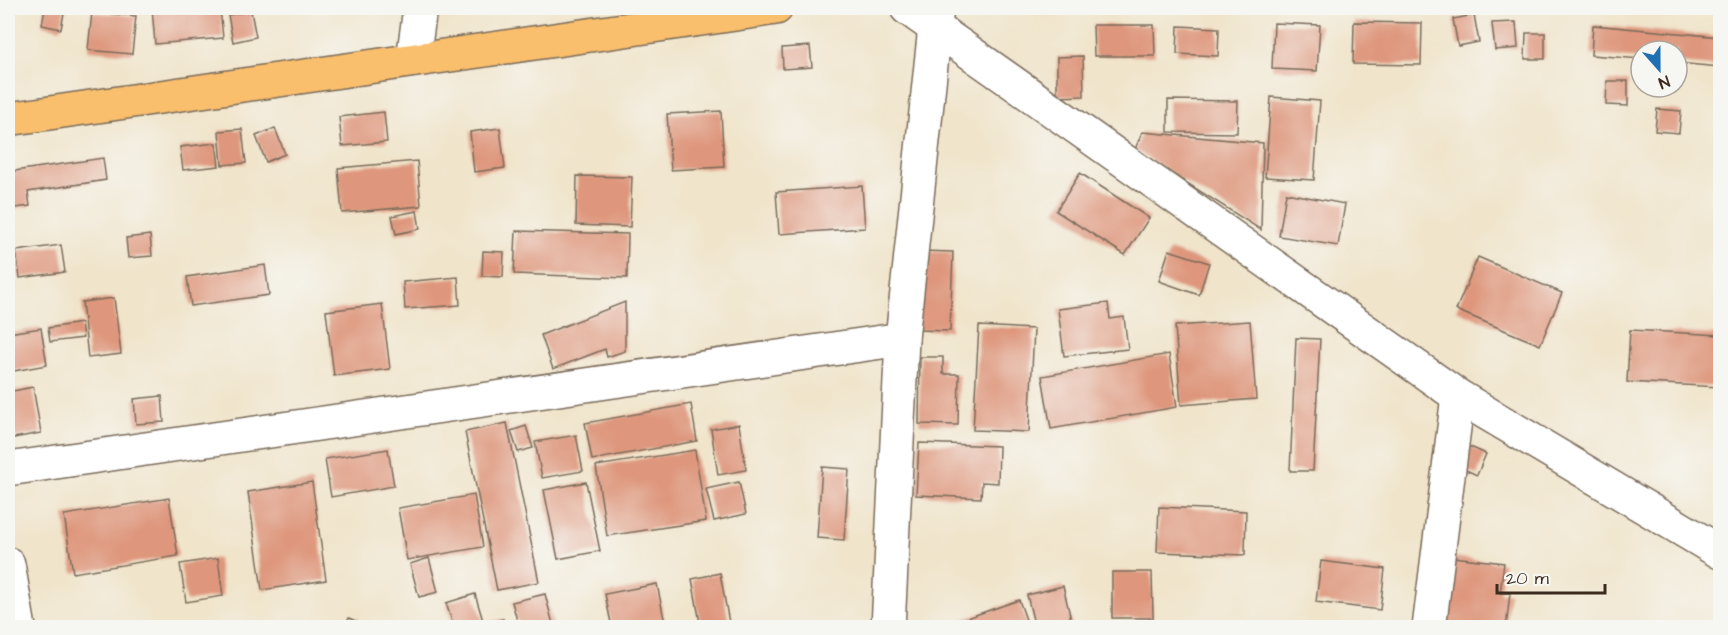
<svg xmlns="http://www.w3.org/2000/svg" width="1728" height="635" viewBox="0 0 1728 635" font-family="'Architects Daughter',sans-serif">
<rect width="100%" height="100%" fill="#f6f6f2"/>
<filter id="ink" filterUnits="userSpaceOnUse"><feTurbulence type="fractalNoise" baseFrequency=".0167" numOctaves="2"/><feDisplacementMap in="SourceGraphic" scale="12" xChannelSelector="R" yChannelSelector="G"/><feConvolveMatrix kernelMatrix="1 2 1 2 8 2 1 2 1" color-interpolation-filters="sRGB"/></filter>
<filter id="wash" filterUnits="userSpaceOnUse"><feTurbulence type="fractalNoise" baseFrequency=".008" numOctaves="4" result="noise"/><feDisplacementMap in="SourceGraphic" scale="24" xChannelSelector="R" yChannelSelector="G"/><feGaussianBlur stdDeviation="1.35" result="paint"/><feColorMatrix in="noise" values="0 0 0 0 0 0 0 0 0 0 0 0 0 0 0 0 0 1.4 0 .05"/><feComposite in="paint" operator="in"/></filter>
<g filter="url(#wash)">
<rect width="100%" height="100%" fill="#f0e4ca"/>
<g id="blocks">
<!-- building -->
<g fill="#de977d">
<path d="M 45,8 L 65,8 L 61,29 L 42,25 Z"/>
<path d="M 152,8 L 220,8 L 223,38 L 155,44 Z"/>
<path d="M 251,11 L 256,37 L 233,42 L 228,15 Z"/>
<path d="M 92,12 L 136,16 L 132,54 L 88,50 Z"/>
<path d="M 1474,15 L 1479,42 L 1458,46 L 1453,19 Z"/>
<path d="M 1354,22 L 1422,23 L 1421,65 L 1353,64 Z"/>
<path d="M 1516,22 L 1518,48 L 1495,50 L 1492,23 Z"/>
<path d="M 1274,23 L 1320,25 L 1317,71 L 1272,69 Z"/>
<path d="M 1093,25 L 1154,25 L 1155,56 L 1094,56 Z"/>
<path d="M 1593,25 L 1720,37 L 1720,67 L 1677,63 L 1677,51 L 1641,51 L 1641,59 L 1591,55 Z"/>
<path d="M 1178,26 L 1219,28 L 1218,56 L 1177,54 Z"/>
<path d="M 1526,33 L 1545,33 L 1545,59 L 1525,59 Z"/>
<path d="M 810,46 L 812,67 L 783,69 L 782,48 Z"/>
<path d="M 1083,56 L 1084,96 L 1057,97 L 1057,57 Z"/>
<path d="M 1607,81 L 1628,81 L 1628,106 L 1606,105 Z"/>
<path d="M 1271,97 L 1320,101 L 1314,180 L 1265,177 Z"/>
<path d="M 1168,100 L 1238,101 L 1237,133 L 1168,132 Z"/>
<path d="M 1657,109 L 1681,111 L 1679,133 L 1655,131 Z"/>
<path d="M 721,111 L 724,167 L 671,170 L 667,114 Z"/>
<path d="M 384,112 L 387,142 L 342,146 L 339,117 Z"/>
<path d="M 275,128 L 285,154 L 266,162 L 256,136 Z"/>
<path d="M 500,128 L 505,168 L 474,172 L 470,132 Z"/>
<path d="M 242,129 L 246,163 L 222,165 L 219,131 Z"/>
<path d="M 1142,132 L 1263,143 L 1261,230 L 1135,150 Z"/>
<path d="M 216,143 L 219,166 L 183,170 L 180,147 Z"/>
<path d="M 103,158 L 106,180 L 28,192 L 30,206 L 8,209 L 8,172 Z"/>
<path d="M 417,161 L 421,206 L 342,213 L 338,168 Z"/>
<path d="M 1080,173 L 1149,218 L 1125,255 L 1056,211 Z"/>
<path d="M 577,176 L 632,177 L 630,227 L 576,225 Z"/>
<path d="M 862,186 L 865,228 L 779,234 L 776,192 Z"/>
<path d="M 1286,193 L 1345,204 L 1338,246 L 1279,236 Z"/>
<path d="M 417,211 L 420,229 L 396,234 L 392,216 Z"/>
<path d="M 516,231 L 628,234 L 627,278 L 514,274 Z"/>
<path d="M 150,235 L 152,256 L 128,258 L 126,238 Z"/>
<path d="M 61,245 L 65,272 L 20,278 L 16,251 Z"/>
<path d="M 1169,250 L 1209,263 L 1199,295 L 1159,281 Z"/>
<path d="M 483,251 L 504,252 L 503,277 L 482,276 Z"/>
<path d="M 921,251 L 953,252 L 950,331 L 917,330 Z"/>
<path d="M 1478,257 L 1562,293 L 1540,345 L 1456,310 Z"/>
<path d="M 265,265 L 269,295 L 191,306 L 187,277 Z"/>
<path d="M 458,277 L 460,305 L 405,309 L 403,282 Z"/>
<path d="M 114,298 L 121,354 L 88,358 L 82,302 Z"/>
<path d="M 625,302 L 625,351 L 607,357 L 605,349 L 553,369 L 541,335 Z"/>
<path d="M 1108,303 L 1110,319 L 1124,317 L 1128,349 L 1064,356 L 1058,309 Z"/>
<path d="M 382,304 L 390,369 L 334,376 L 326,311 Z"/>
<path d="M 1250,321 L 1256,399 L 1181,405 L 1175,326 Z"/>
<path d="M 81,323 L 83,338 L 50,342 L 48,328 Z"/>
<path d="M 979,326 L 1034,329 L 1029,432 L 973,430 Z"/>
<path d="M 41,328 L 47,365 L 8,372 L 8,333 Z"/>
<path d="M 1630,330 L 1720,335 L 1720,387 L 1627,382 Z"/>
<path d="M 1296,338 L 1320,339 L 1313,471 L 1290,471 Z"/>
<path d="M 1169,354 L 1177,407 L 1051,429 L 1042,376 Z"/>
<path d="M 920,357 L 943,357 L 943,374 L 959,374 L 958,425 L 919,424 Z"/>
<path d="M 33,387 L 41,433 L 8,439 L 8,392 Z"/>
<path d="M 162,396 L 164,422 L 136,424 L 134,399 Z"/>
<path d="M 691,404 L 697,441 L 592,460 L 585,423 Z"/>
<path d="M 507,423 L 539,582 L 497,590 L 465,432 Z"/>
<path d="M 739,424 L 746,470 L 718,475 L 711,429 Z"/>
<path d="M 526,426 L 533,448 L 518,452 L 511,431 Z"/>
<path d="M 576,435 L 583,471 L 542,478 L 535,442 Z"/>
<path d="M 919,443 L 999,446 L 998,483 L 982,482 L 981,498 L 916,495 Z"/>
<path d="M 1466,445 L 1486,454 L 1477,475 L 1457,466 Z"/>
<path d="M 388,449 L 394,486 L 331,497 L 325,459 Z"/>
<path d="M 695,450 L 706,521 L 607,536 L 596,466 Z"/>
<path d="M 822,467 L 849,469 L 844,540 L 817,538 Z"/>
<path d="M 312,482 L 326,580 L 262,590 L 248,492 Z"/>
<path d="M 586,482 L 600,551 L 558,559 L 544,490 Z"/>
<path d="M 739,482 L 746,514 L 714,521 L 706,489 Z"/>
<path d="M 474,495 L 483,547 L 407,560 L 398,508 Z"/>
<path d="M 169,498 L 178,556 L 73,573 L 64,515 Z"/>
<path d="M 1159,507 L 1246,511 L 1245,555 L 1157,552 Z"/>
<path d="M 1453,557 L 1504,563 L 1500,593 L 1510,593 L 1506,628 L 1445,628 Z"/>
<path d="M 218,558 L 223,596 L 186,602 L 180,564 Z"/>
<path d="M 429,558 L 438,592 L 419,597 L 410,564 Z"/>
<path d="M 1321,561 L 1385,569 L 1380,610 L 1316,602 Z"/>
<path d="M 1112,572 L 1152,572 L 1153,618 L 1112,618 Z"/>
<path d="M 720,573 L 730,628 L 701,628 L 692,579 Z"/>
<path d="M 657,584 L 666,628 L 612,628 L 605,594 Z"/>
<path d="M 1063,586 L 1073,628 L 1035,628 L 1027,595 Z"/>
<path d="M 475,594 L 484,624 L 503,619 L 506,628 L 454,628 L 446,603 Z"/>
<path d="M 545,594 L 554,628 L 519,628 L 512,602 Z"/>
<path d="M 1019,600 L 1029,628 L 964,628 L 961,620 Z"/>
<path d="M 349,618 L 370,628 L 344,628 Z"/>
</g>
</g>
</g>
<g filter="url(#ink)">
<use href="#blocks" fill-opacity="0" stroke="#7a6b5a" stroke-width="1.5"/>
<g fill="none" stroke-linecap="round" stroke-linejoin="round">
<!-- minor casing -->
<g stroke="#7a6b5a" stroke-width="36">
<g id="minor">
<path d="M 907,8 L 1458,396 L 1720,552"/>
<path d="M 413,60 L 420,8"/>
<path d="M 8,469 L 902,339"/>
<path d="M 8,564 L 19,628"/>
<path d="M 888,628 L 902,339 L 937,8"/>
<path d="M 1429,628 L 1458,396"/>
</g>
</g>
<!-- major casing -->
<g stroke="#7a6b5a" stroke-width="36">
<path id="major" d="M 8,119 L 776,8"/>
</g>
<!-- minor -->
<use href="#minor" stroke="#fff" stroke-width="33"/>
<!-- major -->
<use href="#major" stroke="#f9bf6d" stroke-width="33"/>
</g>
</g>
<!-- margin -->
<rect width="1728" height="635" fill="none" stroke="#f6f6f2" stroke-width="30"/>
<!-- north arrow -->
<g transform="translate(1659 69) rotate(159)"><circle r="28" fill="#f6f6f2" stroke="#aba49d" stroke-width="1.5"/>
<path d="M0-4.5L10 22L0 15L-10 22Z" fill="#1f6fb2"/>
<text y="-9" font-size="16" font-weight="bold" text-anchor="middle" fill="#3b2a1e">N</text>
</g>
<!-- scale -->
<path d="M1497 584v9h108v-9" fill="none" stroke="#3b2a1e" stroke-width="3"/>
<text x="1506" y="584" font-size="18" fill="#3b2a1e" stroke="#f6f6f2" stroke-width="4.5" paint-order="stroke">20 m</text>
</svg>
